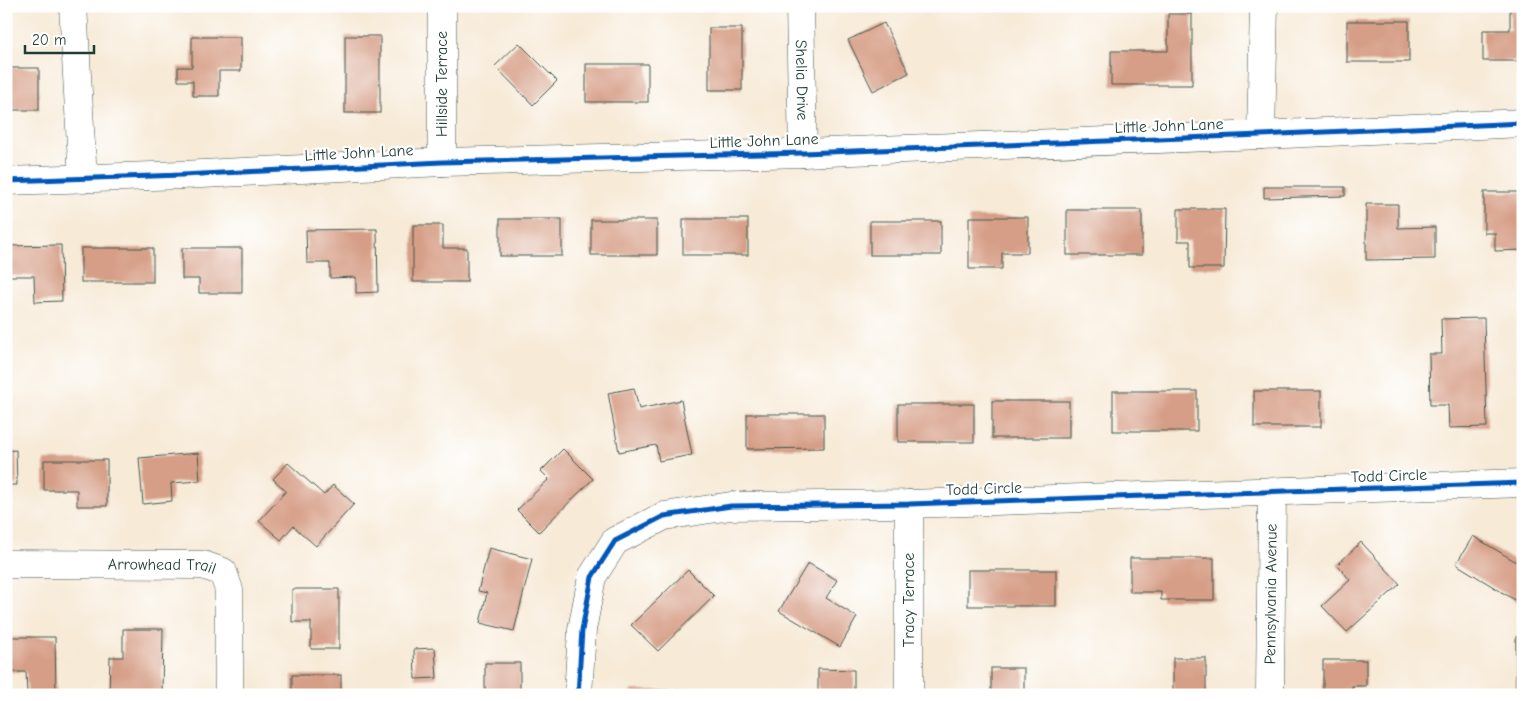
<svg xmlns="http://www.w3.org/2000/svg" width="1529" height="701" viewBox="0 0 1529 701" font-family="'Comic Neue',sans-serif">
<rect width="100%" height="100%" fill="#fff"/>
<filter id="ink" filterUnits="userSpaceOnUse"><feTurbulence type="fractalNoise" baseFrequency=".02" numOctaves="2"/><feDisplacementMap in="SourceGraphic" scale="10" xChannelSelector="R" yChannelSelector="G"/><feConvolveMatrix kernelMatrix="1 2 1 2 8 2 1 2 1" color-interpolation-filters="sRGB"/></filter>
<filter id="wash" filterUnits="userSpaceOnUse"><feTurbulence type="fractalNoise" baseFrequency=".0096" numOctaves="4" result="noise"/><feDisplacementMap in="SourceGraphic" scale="20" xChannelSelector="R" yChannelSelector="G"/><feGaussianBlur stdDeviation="1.12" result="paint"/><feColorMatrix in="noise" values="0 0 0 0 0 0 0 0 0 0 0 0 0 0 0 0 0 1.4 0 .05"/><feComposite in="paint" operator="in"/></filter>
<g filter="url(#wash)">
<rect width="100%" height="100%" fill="#f7ead7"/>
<g id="blocks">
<!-- building -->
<g fill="#d69e86">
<path d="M 1510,6 L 1523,6 L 1523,61 L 1483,61 L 1483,30 L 1510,30 Z"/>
<path d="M 1168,14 L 1192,14 L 1192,85 L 1111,85 L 1111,51 L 1168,51 Z"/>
<rect x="1347" y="21" width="62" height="41"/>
<path d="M 884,23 L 909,73 L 873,91 L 848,40 Z"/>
<rect x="709" y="28" width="33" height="62"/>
<rect x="345" y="36" width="35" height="77"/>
<path d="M 192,37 L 241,37 L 241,71 L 219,71 L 219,96 L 193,96 L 193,81 L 178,81 L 178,67 L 192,67 Z"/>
<path d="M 519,43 L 557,81 L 533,105 L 495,66 Z"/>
<rect x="586" y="64" width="62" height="38"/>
<rect x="6" y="68" width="33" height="42"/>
<path d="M 1264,187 L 1345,187 L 1345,196 L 1264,198 Z"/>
<path d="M 1484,192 L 1523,192 L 1523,250 L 1495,251 L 1495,233 L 1484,233 Z"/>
<path d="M 1366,204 L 1398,204 L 1398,228 L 1435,227 L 1435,259 L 1366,260 Z"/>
<path d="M 1178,209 L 1225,209 L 1224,268 L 1190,268 L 1190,241 L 1178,241 Z"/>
<rect x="1067" y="210" width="75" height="45"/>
<path d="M 969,217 L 1028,217 L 1028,253 L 1002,253 L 1002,269 L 969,269 Z"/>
<rect x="500" y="219" width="62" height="37"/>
<rect x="683" y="219" width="65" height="36"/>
<rect x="591" y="220" width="66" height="35"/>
<rect x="870" y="221" width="71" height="34"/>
<path d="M 413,225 L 443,225 L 443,248 L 467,248 L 467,282 L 413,282 Z"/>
<path d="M 377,229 L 378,292 L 356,293 L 356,277 L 330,278 L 330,263 L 307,263 L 306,230 Z"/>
<path d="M 61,245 L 62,301 L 35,302 L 34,276 L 6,276 L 6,246 Z"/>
<rect x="81" y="248" width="72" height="34"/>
<path d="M 182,248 L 242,248 L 242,293 L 199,293 L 199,279 L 182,279 Z"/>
<path d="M 1484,318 L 1487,427 L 1449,428 L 1448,405 L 1430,405 L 1429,354 L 1442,354 L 1441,319 Z"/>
<path d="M 634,388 L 639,409 L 681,400 L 692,455 L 659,461 L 656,445 L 619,452 L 608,393 Z"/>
<rect x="1113" y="391" width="84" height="40"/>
<rect x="1254" y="391" width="67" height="36"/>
<rect x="992" y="401" width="77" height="37"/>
<rect x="898" y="404" width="76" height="38"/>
<path d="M 747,414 L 824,414 L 824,448 L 747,449 Z"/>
<path d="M 563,449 L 593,479 L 539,532 L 517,510 L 549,479 L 541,471 Z"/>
<path d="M 16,450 L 17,485 L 6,485 L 6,451 Z"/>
<path d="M 198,453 L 200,481 L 171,483 L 172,501 L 143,504 L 139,458 Z"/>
<path d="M 44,460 L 107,460 L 107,506 L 77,506 L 77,490 L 44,490 Z"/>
<path d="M 288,463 L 324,495 L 333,485 L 354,504 L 316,546 L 293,526 L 281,540 L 259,521 L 286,491 L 273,479 Z"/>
<path d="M 1473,536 L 1523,566 L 1523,605 L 1456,564 Z"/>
<path d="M 1361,542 L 1400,584 L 1347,632 L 1322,606 L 1350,580 L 1337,565 Z"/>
<path d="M 489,548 L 532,559 L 514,631 L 480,623 L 487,593 L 478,591 Z"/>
<path d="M 1130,558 L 1214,558 L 1214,600 L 1161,600 L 1161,592 L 1130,592 Z"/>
<path d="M 808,563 L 837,580 L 826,598 L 857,617 L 840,647 L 779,611 Z"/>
<path d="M 688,570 L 714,596 L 658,651 L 631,625 Z"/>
<rect x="968" y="570" width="88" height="36"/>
<path d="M 292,589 L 339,589 L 339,649 L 311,649 L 311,622 L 292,622 Z"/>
<path d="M 123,629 L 163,629 L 162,695 L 109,695 L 110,657 L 123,657 Z"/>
<path d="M 6,637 L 55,637 L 56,693 L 27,694 L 26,672 L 6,672 Z"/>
<rect x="1516" y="637" width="7" height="58"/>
<path d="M 435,648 L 437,678 L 415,679 L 414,649 Z"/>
<rect x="1173" y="658" width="33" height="37"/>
<path d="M 1323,660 L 1366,660 L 1366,686 L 1352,686 L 1352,695 L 1323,695 Z"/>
<path d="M 485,663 L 520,663 L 520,695 L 468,695 L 468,692 L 485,692 Z"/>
<rect x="991" y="668" width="33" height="27"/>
<path d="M 818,669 L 854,670 L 854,695 L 799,695 L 799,691 L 818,692 Z"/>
<rect x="292" y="675" width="49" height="20"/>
<rect x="631" y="690" width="65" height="5"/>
</g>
</g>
</g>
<g filter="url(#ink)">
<use href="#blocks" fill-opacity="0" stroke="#3f574c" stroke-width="1"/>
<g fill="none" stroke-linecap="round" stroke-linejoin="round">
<!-- minor casing -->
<g stroke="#3f574c" stroke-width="29">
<g id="minor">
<path d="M 73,6 L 83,179"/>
<path d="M 442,6 L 442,162"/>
<path id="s1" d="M 800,6 L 803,153"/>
<path d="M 1261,135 L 1264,6"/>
<path d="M 6,181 L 182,175 L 442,162 L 803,153 L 1261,135 L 1523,123"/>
<path d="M 909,504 L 909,695"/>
<path id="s2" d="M 6,564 L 203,565 L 223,572 L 229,590 L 229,695"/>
<path d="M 578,695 L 582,630 L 592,577 L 615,541 L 664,516 L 731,506 L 909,504 L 1523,483"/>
<path id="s3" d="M 1270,695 L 1272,493"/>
</g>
</g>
<!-- minor -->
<use href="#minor" stroke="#fff" stroke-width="28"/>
<!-- cycleway casing -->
<g stroke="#fff" stroke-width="8">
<g id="cycleway">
<path d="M 6,181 L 182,175 L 442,162 L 803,153 L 1261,135 L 1523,123"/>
<path d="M 578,695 L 582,630 L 592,577 L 615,541 L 664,516 L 731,506 L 909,504 L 1523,483"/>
</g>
</g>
<!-- cycleway -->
<use href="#cycleway" stroke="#0057b8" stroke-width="5"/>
</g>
</g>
<g text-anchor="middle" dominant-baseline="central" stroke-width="4.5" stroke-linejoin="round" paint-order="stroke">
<!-- street labels -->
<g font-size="16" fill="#1f3d34" stroke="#fff">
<text stroke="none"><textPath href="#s1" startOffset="74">Shelia Drive</textPath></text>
<text transform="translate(442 84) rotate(-90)">Hillside Terrace</text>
<text transform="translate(1169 126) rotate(-2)">Little John Lane</text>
<text transform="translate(764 141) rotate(-2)">Little John Lane</text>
<text transform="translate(359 153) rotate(-3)">Little John Lane</text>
<text transform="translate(1389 476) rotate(-2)">Todd Circle</text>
<text transform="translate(984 489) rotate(-2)">Todd Circle</text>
<text stroke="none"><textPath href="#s2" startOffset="156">Arrowhead Trail</textPath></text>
<text stroke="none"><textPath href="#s3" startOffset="101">Pennsylvania Avenue</textPath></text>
<text transform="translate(909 600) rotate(-90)">Tracy Terrace</text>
</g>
</g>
<!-- margin -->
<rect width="1529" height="701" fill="none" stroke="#fff" stroke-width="25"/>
<!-- scale -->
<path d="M25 45v8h69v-8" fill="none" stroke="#1f3d34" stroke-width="2.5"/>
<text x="32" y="45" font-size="15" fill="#1f3d34" stroke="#ffffff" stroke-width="4" paint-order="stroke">20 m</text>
</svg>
